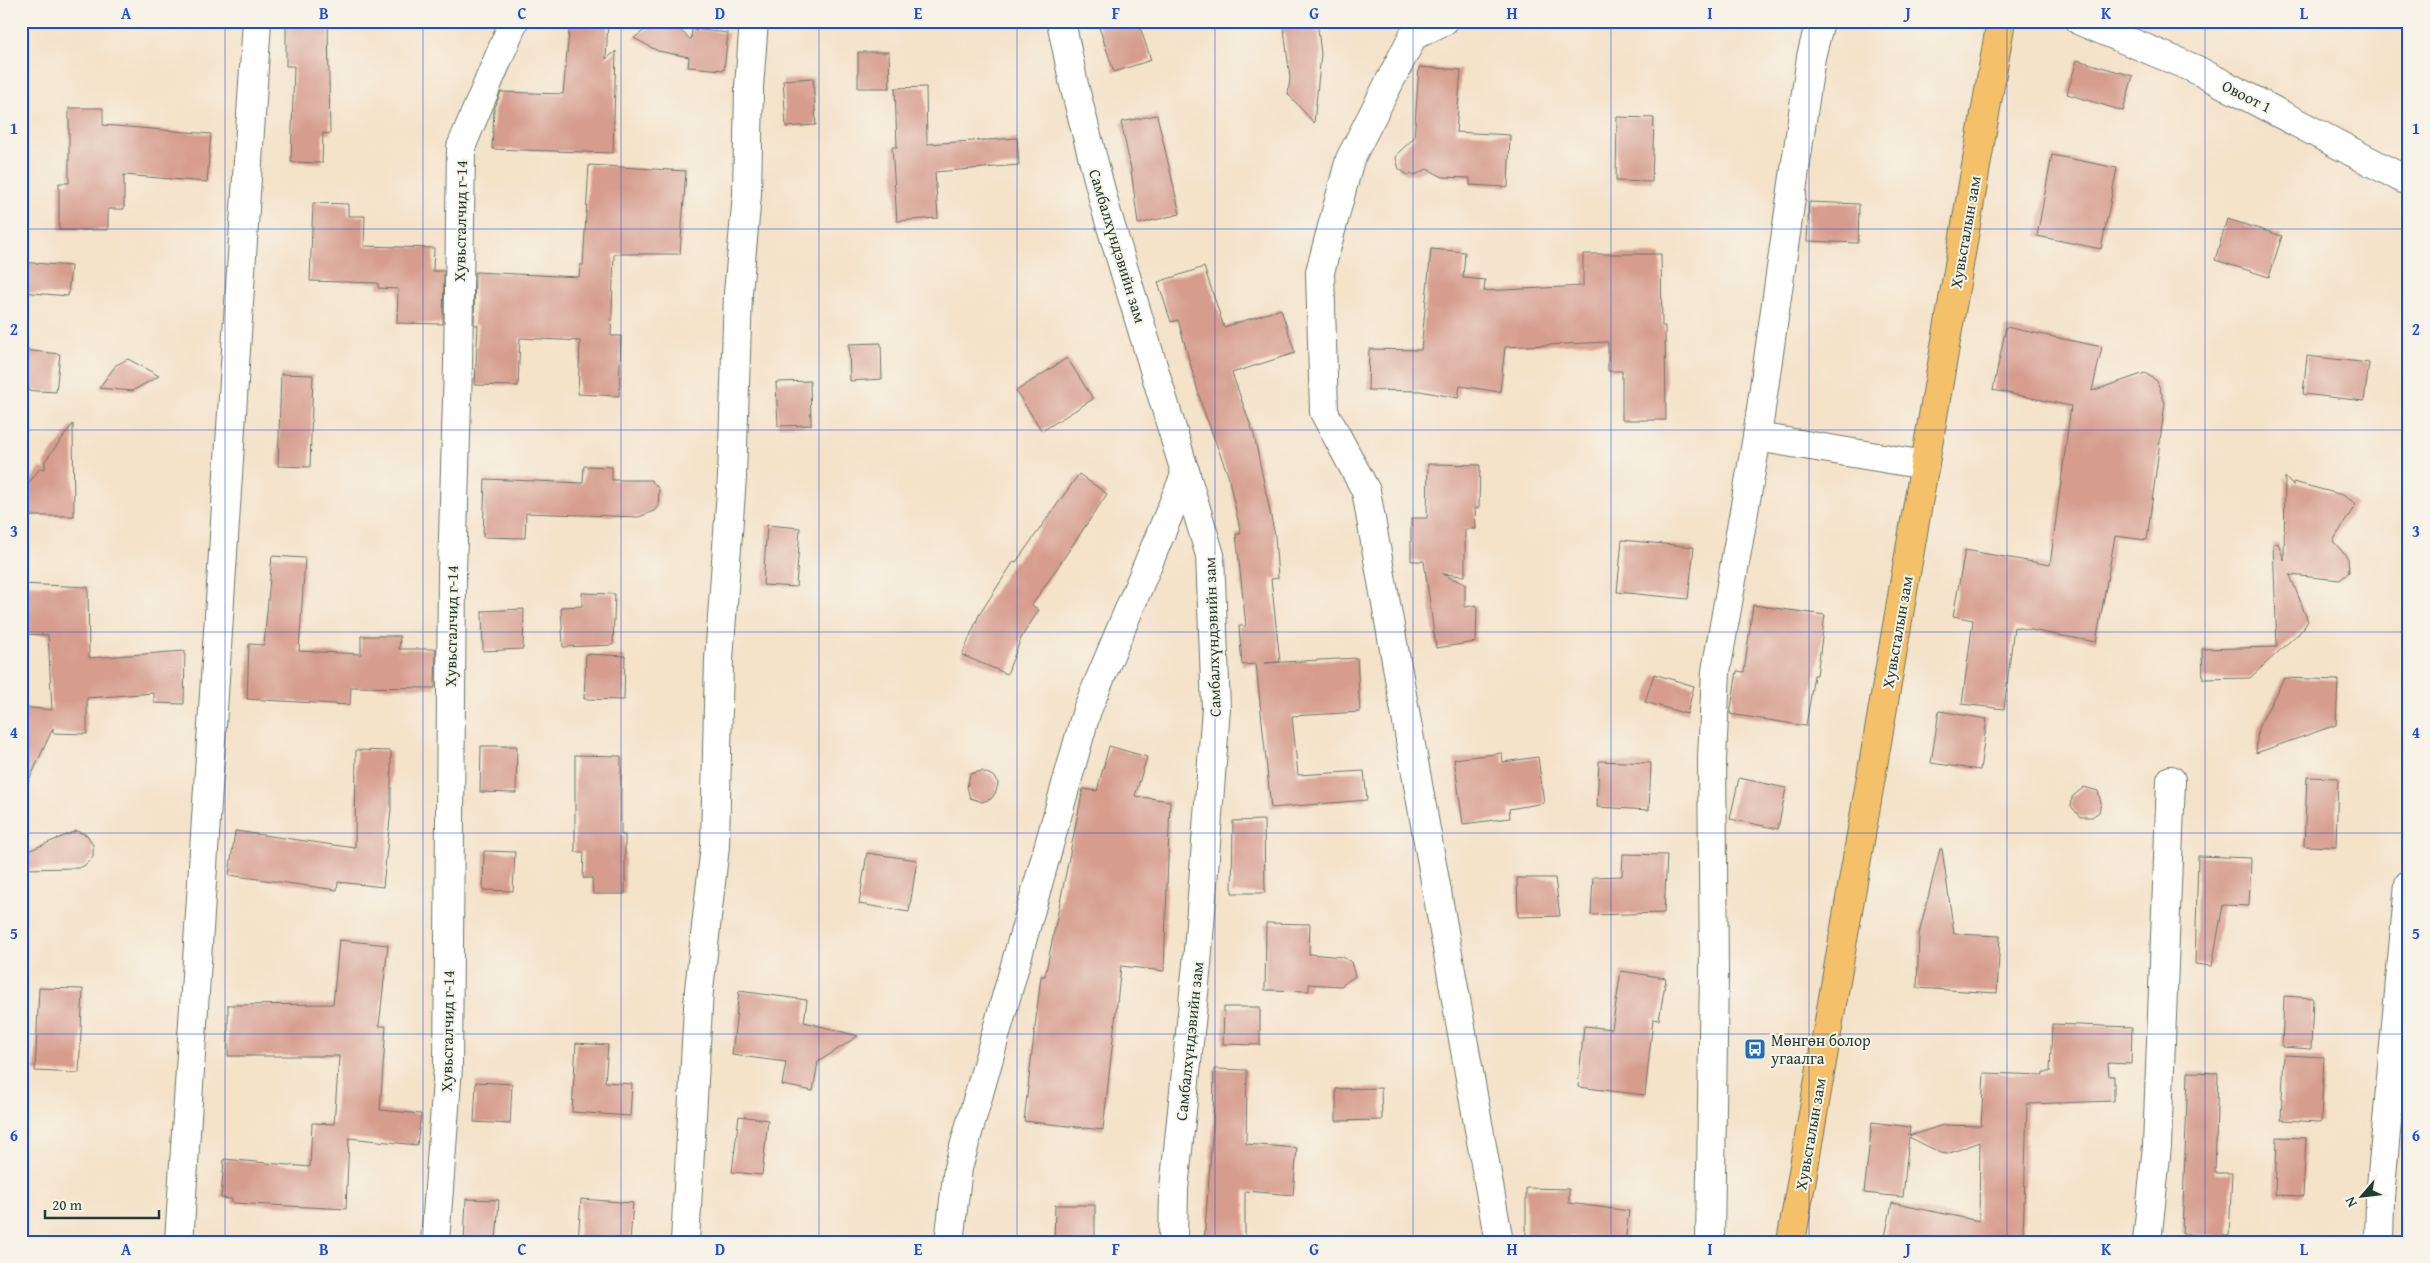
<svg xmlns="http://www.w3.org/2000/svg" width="2430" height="1263" viewBox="0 0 2430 1263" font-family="'Gentium Book Plus',serif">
<rect width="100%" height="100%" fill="#f7f3e8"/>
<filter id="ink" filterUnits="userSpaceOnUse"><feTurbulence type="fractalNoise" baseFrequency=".02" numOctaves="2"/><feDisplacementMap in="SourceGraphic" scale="10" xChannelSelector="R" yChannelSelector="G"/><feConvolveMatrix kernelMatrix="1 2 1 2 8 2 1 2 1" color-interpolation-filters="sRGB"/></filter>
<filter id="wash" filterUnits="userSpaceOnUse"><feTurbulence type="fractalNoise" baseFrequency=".0096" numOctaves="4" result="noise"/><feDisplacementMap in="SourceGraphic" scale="20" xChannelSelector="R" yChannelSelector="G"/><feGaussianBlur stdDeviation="1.12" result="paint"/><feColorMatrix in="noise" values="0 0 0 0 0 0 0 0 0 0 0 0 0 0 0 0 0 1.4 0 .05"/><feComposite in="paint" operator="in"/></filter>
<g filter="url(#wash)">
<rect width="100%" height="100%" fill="#f4e2c9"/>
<g id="blocks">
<!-- building -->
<g fill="#d69c8e">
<path d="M 286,21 L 328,21 L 330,134 L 323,133 L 322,163 L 291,162 L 294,66 L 286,66 Z"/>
<path d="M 570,21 L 608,21 L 606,59 L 616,51 L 613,153 L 492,149 L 494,110 L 501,92 L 563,94 Z"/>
<path d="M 657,21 L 670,21 L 691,40 L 692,29 L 728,33 L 724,70 L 688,67 L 689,57 L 658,51 L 634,38 Z"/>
<path d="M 1097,21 L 1138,21 L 1151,60 L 1114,72 Z"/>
<path d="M 1283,21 L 1317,21 L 1321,54 L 1314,123 L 1288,94 L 1290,78 Z"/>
<path d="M 858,52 L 889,52 L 890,88 L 858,88 Z"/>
<path d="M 2077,60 L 2133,76 L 2123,111 L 2067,94 Z"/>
<path d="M 1419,67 L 1461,70 L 1456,132 L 1510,135 L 1508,187 L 1470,185 L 1470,178 L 1443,177 L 1427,169 L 1417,174 L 1408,175 L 1399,169 L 1396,158 L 1398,153 L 1414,138 Z"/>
<path d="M 813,78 L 816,125 L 786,127 L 783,80 Z"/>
<path d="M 926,87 L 927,144 L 1017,138 L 1019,165 L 935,172 L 938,218 L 897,221 L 892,147 L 897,147 L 895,88 Z"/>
<path d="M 69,108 L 103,108 L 103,125 L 211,134 L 207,182 L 124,175 L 124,209 L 108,209 L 108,230 L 59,230 L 59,183 L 69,183 Z"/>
<path d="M 1157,115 L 1180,214 L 1138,224 L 1131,169 L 1121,122 Z"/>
<path d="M 1617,117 L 1654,118 L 1652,182 L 1616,181 Z"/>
<path d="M 2052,155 L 2117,168 L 2101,249 L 2037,236 Z"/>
<path d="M 589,165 L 686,171 L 680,254 L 614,254 L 611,336 L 621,336 L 619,396 L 578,394 L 580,341 L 520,338 L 518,386 L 475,385 L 478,325 L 474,325 L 475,272 L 579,277 L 580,265 L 583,265 Z"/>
<path d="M 1809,202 L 1859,204 L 1858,243 L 1807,241 Z"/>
<path d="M 313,203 L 348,204 L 348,216 L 365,216 L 364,246 L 434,248 L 433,271 L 444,271 L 443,324 L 397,323 L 398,289 L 378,288 L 378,283 L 310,281 Z"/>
<path d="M 2227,219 L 2282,236 L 2269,277 L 2215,260 Z"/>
<path d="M 1431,249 L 1465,252 L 1463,278 L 1485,280 L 1484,291 L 1583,286 L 1583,254 L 1661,254 L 1662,326 L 1665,326 L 1666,420 L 1622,420 L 1622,371 L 1608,371 L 1608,342 L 1505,347 L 1500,392 L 1460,386 L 1458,398 L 1420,391 L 1368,390 L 1369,349 L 1421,350 Z"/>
<path d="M 21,262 L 71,266 L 68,296 L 21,292 Z"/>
<path d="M 1204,267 L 1224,327 L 1281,309 L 1295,353 L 1232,373 L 1254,435 L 1275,536 L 1278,578 L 1271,579 L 1280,662 L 1265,663 L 1357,658 L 1360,712 L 1292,716 L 1298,775 L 1364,771 L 1367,800 L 1271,808 L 1256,664 L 1242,665 L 1239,626 L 1246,626 L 1236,534 L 1241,534 L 1228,475 L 1202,406 L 1178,320 L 1171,322 L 1158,282 Z"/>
<path d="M 2006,327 L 2102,347 L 2092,391 L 2145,373 L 2157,381 L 2165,403 L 2147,540 L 2115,536 L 2096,642 L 2014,627 L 2004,709 L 1962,704 L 1973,620 L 1953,616 L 1965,550 L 2050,565 L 2071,406 L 1993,390 Z"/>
<path d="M 881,343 L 882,379 L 850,381 L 849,344 Z"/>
<path d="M 23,350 L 60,354 L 56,392 L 21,390 Z"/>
<path d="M 2307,356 L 2369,363 L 2364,401 L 2303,394 Z"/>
<path d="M 1067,358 L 1093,399 L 1042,431 L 1016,391 Z"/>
<path d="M 128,359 L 159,376 L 132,391 L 99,388 L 116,365 Z"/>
<path d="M 281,374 L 313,375 L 310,467 L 278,466 Z"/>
<path d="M 810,381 L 811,425 L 778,426 L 776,382 Z"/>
<path d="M 73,424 L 74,516 L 21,516 L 21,494 L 40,468 L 45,469 L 45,461 Z"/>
<path d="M 1428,464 L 1480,465 L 1479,508 L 1475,508 L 1476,529 L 1465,529 L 1465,576 L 1442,574 L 1465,584 L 1465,607 L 1477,605 L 1476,642 L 1436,648 L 1424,561 L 1411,561 L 1411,518 L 1427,518 Z"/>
<path d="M 584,466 L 612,467 L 612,480 L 651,480 L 659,489 L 658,506 L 654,511 L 639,517 L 526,513 L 525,538 L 483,537 L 485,479 L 583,483 Z"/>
<path d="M 1079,474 L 1107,494 L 1032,605 L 1039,610 L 1022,636 L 1007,674 L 962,655 L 979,615 L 1014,561 L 1016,562 Z"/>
<path d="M 2285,477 L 2293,486 L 2293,482 L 2343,495 L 2356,504 L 2333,541 L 2348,558 L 2349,572 L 2340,580 L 2290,575 L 2308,621 L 2303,629 L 2250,678 L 2203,679 L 2202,649 L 2277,647 L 2273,544 L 2278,543 L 2284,560 Z"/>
<path d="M 767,525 L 800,528 L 796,587 L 763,585 Z"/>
<path d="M 1622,540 L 1694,547 L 1688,599 L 1617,592 Z"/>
<path d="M 272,556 L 305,558 L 299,651 L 361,654 L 361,636 L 400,636 L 399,649 L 436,649 L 435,688 L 351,687 L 350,705 L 247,699 L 249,644 L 264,645 Z"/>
<path d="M 21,584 L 88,587 L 89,658 L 185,651 L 184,704 L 154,703 L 154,693 L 87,698 L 87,734 L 53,733 L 53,728 L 21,798 L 21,707 L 52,710 L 48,635 L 21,634 Z"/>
<path d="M 582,593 L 615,594 L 613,645 L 563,647 L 561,607 L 582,606 Z"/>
<path d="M 1753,605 L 1825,615 L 1817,675 L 1814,675 L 1806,726 L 1730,714 L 1737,671 L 1744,672 Z"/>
<path d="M 524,609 L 523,649 L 483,651 L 482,611 Z"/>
<path d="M 586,654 L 625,656 L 624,700 L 584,699 Z"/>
<path d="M 1654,674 L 1694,686 L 1687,714 L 1645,702 Z"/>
<path d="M 2284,678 L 2338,680 L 2336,725 L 2256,753 L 2258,728 Z"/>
<path d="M 1939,711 L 1987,719 L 1980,770 L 1931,763 Z"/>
<path d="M 481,746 L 517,746 L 516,793 L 480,792 Z"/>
<path d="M 1109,746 L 1147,757 L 1135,796 L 1170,801 L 1164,971 L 1121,966 L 1103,1130 L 1024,1121 L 1041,976 L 1045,976 L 1083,789 L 1097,791 Z"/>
<path d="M 356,750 L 391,751 L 391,809 L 383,887 L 338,882 L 337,890 L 229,875 L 235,831 L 355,848 Z"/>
<path d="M 1502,753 L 1503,762 L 1538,757 L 1544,803 L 1509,809 L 1510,818 L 1463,824 L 1454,759 Z"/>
<path d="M 575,755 L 621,756 L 621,835 L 625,835 L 625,894 L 593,894 L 592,878 L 583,878 L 584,852 L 575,852 Z"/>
<path d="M 1599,761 L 1651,763 L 1649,810 L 1597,807 Z"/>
<path d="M 982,771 L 993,776 L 998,783 L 996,792 L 991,799 L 982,802 L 970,798 L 967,787 L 970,774 Z"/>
<path d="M 2307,777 L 2338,778 L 2336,847 L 2304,846 Z"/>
<path d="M 1739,778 L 1786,788 L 1778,829 L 1730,819 Z"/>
<path d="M 2084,787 L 2098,791 L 2101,803 L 2099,812 L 2092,817 L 2080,817 L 2071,806 L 2072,797 Z"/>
<path d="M 1264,820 L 1265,893 L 1232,893 L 1233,821 Z"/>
<path d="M 76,831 L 87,835 L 93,845 L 93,857 L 84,866 L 78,868 L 21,869 L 21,854 Z"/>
<path d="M 1940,849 L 1942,849 L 1954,934 L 2000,936 L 1997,993 L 1917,988 L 1919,934 Z"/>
<path d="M 484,851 L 515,852 L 513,891 L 483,890 Z"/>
<path d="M 867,853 L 917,860 L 909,912 L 859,904 Z"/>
<path d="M 1623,854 L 1667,855 L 1664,913 L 1591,915 L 1593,877 L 1622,876 Z"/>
<path d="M 2198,856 L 2251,858 L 2249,906 L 2223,905 L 2212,966 L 2195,964 Z"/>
<path d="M 1517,878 L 1555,878 L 1560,916 L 1518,917 Z"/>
<path d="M 1266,923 L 1310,924 L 1309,954 L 1343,957 L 1351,962 L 1355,976 L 1341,986 L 1309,984 L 1309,991 L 1265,990 Z"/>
<path d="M 339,940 L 388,945 L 379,1026 L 386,1026 L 380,1110 L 421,1114 L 417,1145 L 349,1138 L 346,1209 L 232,1203 L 232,1199 L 221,1198 L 224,1159 L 310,1167 L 312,1123 L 334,1124 L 339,1056 L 228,1056 L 228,1005 L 333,1004 Z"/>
<path d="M 1621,971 L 1666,978 L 1659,1020 L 1653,1019 L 1645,1095 L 1578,1087 L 1584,1026 L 1612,1029 Z"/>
<path d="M 39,988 L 83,989 L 79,1073 L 35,1071 Z"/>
<path d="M 739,991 L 807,1000 L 804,1022 L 858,1036 L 818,1062 L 813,1091 L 782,1085 L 786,1062 L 732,1055 Z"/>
<path d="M 2284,996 L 2313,998 L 2311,1049 L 2282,1047 Z"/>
<path d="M 1224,1007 L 1260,1007 L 1260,1045 L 1223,1044 Z"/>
<path d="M 2052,1024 L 2132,1027 L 2131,1064 L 2108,1063 L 2109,1076 L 2114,1076 L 2114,1101 L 2027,1104 L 2023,1237 L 2011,1236 L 2010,1242 L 1884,1242 L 1892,1203 L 1979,1221 L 1980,1142 L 1947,1154 L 1941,1153 L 1909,1137 L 1903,1197 L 1864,1193 L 1872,1122 L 1910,1127 L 1909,1136 L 1943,1125 L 1981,1126 L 1984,1073 L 2043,1075 L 2043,1072 L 2050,1072 Z"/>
<path d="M 576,1043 L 608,1045 L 605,1082 L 632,1084 L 630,1116 L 572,1112 Z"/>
<path d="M 2284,1055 L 2324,1057 L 2321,1122 L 2281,1120 Z"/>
<path d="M 1214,1069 L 1247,1070 L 1246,1144 L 1297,1148 L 1293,1195 L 1245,1191 L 1245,1242 L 1204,1242 L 1213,1125 Z"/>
<path d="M 2188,1072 L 2218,1073 L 2215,1173 L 2232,1173 L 2229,1236 L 2182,1234 Z"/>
<path d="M 476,1082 L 512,1084 L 510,1124 L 474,1122 Z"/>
<path d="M 1381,1088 L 1382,1120 L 1336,1121 L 1336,1089 Z"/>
<path d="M 739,1116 L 768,1120 L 762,1175 L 732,1172 Z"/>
<path d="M 2277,1137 L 2306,1138 L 2303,1196 L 2275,1195 Z"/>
<path d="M 1526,1188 L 1569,1189 L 1569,1203 L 1629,1211 L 1625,1242 L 1571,1237 L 1526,1236 Z"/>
<path d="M 466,1199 L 499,1200 L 496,1242 L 464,1242 Z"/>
<path d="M 581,1199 L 633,1203 L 630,1242 L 578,1242 Z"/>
<path d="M 1055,1205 L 1095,1205 L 1095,1242 L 1054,1242 Z"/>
</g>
</g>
</g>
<g filter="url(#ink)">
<use href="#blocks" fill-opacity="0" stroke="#6a7768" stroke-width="1"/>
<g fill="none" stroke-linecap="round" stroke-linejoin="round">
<!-- minor casing -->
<g stroke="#6a7768" stroke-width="30">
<g id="minor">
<path d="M 1061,21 L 1074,85 L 1106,210 L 1210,555 L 1216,708 L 1197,964 L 1174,1189 L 1173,1242"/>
<path d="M 1444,21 L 1413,36 L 1350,159 L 1320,272 L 1324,412 L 1366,491 L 1499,1242"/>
<path d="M 1820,21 L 1811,57 L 1757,437 L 1925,465"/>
<path d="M 2080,21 L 2195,69 L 2409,182"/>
<path d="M 179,1242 L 257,21"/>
<path d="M 435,1242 L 448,1067 L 452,572 L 458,366 L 461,147 L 514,21"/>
<path d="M 685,1242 L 699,990 L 715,846 L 719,659 L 732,477 L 738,293 L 747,195 L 749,87 L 754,21"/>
<path d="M 949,1242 L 958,1168 L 1087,710 L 1186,473"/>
<path d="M 1710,1242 L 1714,971 L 1712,759 L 1716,671 L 1757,437"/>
<path d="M 2147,1242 L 2157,1146 L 2171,780"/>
<path d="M 2379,1242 L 2380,1197 L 2409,884"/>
</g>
</g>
<!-- major casing -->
<g stroke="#6a7768" stroke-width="30">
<path id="major" d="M 1791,1242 L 2001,21"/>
</g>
<!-- minor -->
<use href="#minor" stroke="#fff" stroke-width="28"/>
<!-- major -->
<use href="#major" stroke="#f4c16a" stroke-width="28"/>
</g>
</g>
<!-- grid -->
<path fill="none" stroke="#1d4ed8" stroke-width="1" stroke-opacity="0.55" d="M 225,21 L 225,1242M 423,21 L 423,1242M 621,21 L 621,1242M 819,21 L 819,1242M 1017,21 L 1017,1242M 1215,21 L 1215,1242M 1413,21 L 1413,1242M 1611,21 L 1611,1242M 1809,21 L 1809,1242M 2007,21 L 2007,1242M 2205,21 L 2205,1242M 21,229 L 2409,229M 21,430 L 2409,430M 21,632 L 2409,632M 21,833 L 2409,833M 21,1034 L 2409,1034"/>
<!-- icons -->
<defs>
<g id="bus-square" transform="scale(1.125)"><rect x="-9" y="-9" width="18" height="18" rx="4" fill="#1f6fb2" stroke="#f7f3e8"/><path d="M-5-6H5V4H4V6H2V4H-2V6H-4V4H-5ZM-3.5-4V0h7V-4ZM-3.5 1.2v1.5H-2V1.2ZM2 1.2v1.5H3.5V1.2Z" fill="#fff"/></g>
</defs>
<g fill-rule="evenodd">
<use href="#bus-square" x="1755" y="1049"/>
</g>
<g text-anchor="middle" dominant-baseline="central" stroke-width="4" stroke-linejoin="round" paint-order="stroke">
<!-- street labels -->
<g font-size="16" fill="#1f3d34" stroke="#f7f3e8">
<text transform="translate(2247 96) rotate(27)">Овоот 1</text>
<text transform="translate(460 221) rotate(-89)">Хувьсгалчид г-14</text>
<text transform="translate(1965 232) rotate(-80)">Хувьсгалын зам</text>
<text transform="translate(1118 246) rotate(73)">Самбалхүндэвийн зам</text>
<text transform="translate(451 626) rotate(-89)">Хувьсгалчид г-14</text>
<text transform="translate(1897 632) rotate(-80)">Хувьсгалын зам</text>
<text transform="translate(1212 637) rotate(-92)">Самбалхүндэвийн зам</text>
<text transform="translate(447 1031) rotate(-89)">Хувьсгалчид г-14</text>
<text transform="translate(1189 1041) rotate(-84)">Самбалхүндэвийн зам</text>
<text transform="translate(1810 1134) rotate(-80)">Хувьсгалын зам</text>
</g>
<!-- poi labels -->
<g font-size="16" fill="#1f3d34" stroke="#f7f3e8" text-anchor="start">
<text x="1771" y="1040">Мөнгөн болор<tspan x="1771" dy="18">угаалга</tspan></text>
</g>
</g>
<!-- margin -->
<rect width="2430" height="1263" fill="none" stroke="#f7f3e8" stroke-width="55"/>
<!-- north arrow -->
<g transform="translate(2362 1196) rotate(242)" stroke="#f7f3e8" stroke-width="4" paint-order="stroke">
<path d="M0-4L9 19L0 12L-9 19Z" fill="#1f3d34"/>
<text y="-8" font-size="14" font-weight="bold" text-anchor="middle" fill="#1f3d34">N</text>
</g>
<!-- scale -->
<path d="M45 1210v8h114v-8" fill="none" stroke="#1f3d34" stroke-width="2.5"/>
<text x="52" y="1210" font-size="15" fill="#1f3d34" stroke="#f7f3e8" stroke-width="4" paint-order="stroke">20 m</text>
<rect x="28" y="28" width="2374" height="1208" fill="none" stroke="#1d4ed8" stroke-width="2"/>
<g font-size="16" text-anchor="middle" font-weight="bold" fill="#1d4ed8">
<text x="126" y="19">A</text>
<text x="324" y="19">B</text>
<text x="522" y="19">C</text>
<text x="720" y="19">D</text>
<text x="918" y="19">E</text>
<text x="1116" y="19">F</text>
<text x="1314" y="19">G</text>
<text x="1512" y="19">H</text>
<text x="1710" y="19">I</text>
<text x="1908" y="19">J</text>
<text x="2106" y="19">K</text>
<text x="2304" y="19">L</text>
<text x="14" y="134">1</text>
<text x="2416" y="134">1</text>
<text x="14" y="335">2</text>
<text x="2416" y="335">2</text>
<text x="14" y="537">3</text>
<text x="2416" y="537">3</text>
<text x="14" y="738">4</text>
<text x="2416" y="738">4</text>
<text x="14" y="939">5</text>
<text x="2416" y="939">5</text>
<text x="14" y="1141">6</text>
<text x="2416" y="1141">6</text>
<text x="126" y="1255">A</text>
<text x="324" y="1255">B</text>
<text x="522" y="1255">C</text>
<text x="720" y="1255">D</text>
<text x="918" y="1255">E</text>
<text x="1116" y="1255">F</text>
<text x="1314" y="1255">G</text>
<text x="1512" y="1255">H</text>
<text x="1710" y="1255">I</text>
<text x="1908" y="1255">J</text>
<text x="2106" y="1255">K</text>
<text x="2304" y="1255">L</text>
</g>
</svg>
